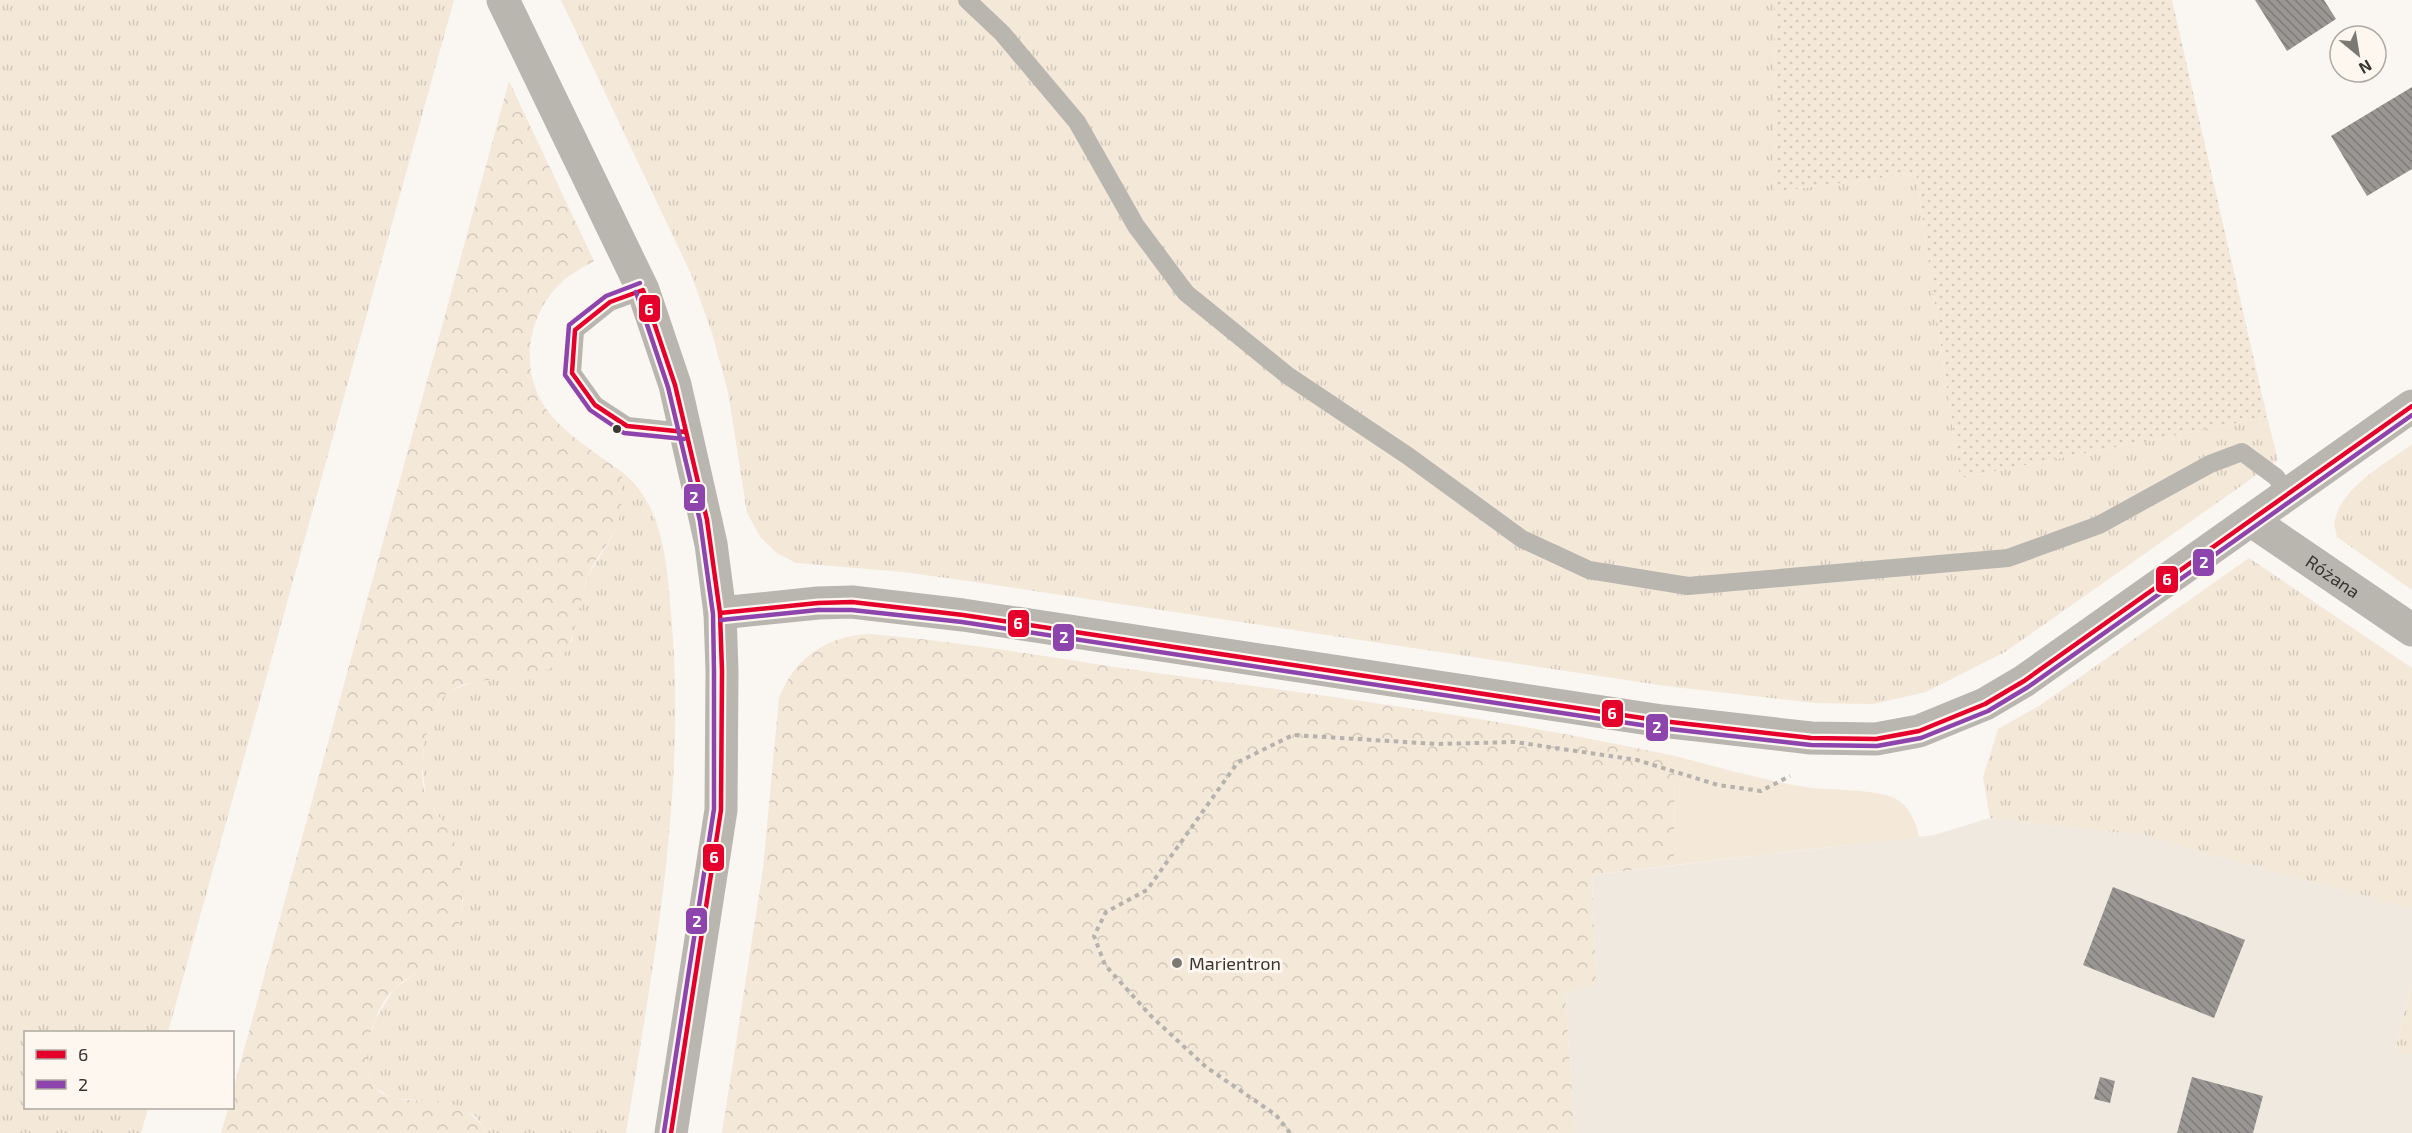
<svg xmlns="http://www.w3.org/2000/svg" width="2412" height="1133" viewBox="0 0 2412 1133" font-family="'Exo 2',sans-serif">
<defs>
<pattern id="grass-tufts" width="24" height="20" patternUnits="userSpaceOnUse" patternTransform="scale(1.5)"><rect width="24" height="20" fill="#f4e8d9"/><path d="M3 7l-1-3M5 7V3M7 7l1-3M15 17l-1-3M17 17v-4M19 17l1-3" fill="none" stroke="#d2c8bb"/></pattern>
<pattern id="forest-crowns" width="20" height="18" patternUnits="userSpaceOnUse" patternTransform="scale(1.5)"><rect width="20" height="18" fill="#f4e8d9"/><path d="M2 6a3 3 0 1 1 6 0M12 15a3 3 0 1 1 6 0" fill="none" stroke="#d2c8bb"/></pattern>
<pattern id="garden-dots" width="8" height="8" patternUnits="userSpaceOnUse" patternTransform="scale(1.5)"><rect width="8" height="8" fill="#f4e8d9"/><path d="M2 2h.1M6 6h.1" fill="none" stroke="#d2c8bb" stroke-width="1.8" stroke-linecap="round"/></pattern>
<pattern id="building-back-hatch" width="6" height="6" patternUnits="userSpaceOnUse" patternTransform="scale(1.5)"><rect width="6" height="6" fill="#999693"/><path d="M-1 5l2 2M0 0l6 6M5-1l2 2" fill="none" stroke="#7e7b79"/></pattern>
</defs>
<rect width="100%" height="100%" fill="#faf6f2"/>
<!-- built -->
<path fill="#f0e9e0" d="M 1990,818 L 2139,835 L 2412,909 L 2412,983 L 2394,1052 L 2412,1054 L 2412,1133 L 1575,1133 L 1565,993 L 1596,984 L 1592,875 L 1934,835 Z"/>
<!-- grass -->
<g fill="url(#grass-tufts)">
<path d="M 0,0 L 454,0 L 168,1032 L 26,1032 L 26,1108 L 148,1108 L 141,1133 L 0,1133 Z"/>
<path d="M 561,0 L 1775,0 L 1774,192 L 1916,173 L 1960,478 L 2267,417 L 2278,460 L 2005,652 L 1926,692 L 1873,704 L 1814,703 L 1666,686 L 968,581 L 903,572 L 796,563 L 777,553 L 761,538 L 747,513 L 728,392 L 712,333 L 691,274 Z"/>
<path d="M 2412,444 L 2412,590 L 2337,537 C 2336,531 2333,525 2335,519 C 2344,485 2386,464 2412,444 Z"/>
<path d="M 622,472 C 664,505 667,565 671,614 C 687,788 654,961 626,1133 L 488,1133 L 475,1116 L 449,1103 L 392,1098 L 374,1087 L 367,1067 L 367,1045 L 376,1018 L 394,989 L 444,954 L 456,939 L 463,900 L 443,823 L 426,797 L 422,765 L 425,734 L 434,710 L 447,692 L 479,680 L 510,678 L 572,641 L 578,606 L 590,572 L 612,537 L 619,519 Z"/>
<path d="M 2249,558 L 2412,668 L 2412,909 L 2139,835 L 1990,818 L 1983,777 L 1998,729 L 2039,706 Z"/>
<path d="M 2412,983 L 2412,1054 L 2394,1053 Z"/>
</g>
<!-- forest -->
<g fill="url(#forest-crowns)">
<path d="M 509,81 L 594,261 C 584,267 572,273 563,281 C 525,315 518,374 550,414 C 568,436 600,456 622,472 C 622,489 623,506 618,522 C 612,541 597,555 589,573 C 578,600 577,653 551,668 C 515,689 455,665 434,711 C 424,733 416,778 428,799 C 435,814 447,827 454,842 C 465,872 464,906 457,936 C 450,961 413,971 395,988 C 373,1009 359,1056 373,1084 C 385,1107 429,1097 449,1103 C 466,1108 478,1120 488,1133 L 221,1133 L 228,1108 L 232,1108 L 233,1090 Z"/>
<path d="M 869,634 C 981,643 1090,665 1201,679 C 1359,700 1519,722 1675,756 L 1674,865 L 1592,875 L 1596,984 L 1565,993 L 1575,1133 L 722,1133 L 763,869 L 779,698 C 794,658 827,636 869,634 Z"/>
</g>
<!-- park -->
<path fill="#f4e8d9" d="M 1675,756 C 1718,767 1761,780 1805,787 C 1831,791 1874,788 1896,799 C 1910,807 1916,822 1919,837 L 1674,865 Z"/>
<!-- garden -->
<path fill="url(#garden-dots)" d="M 1775,0 L 2172,0 L 2267,417 L 1960,478 L 1916,173 L 1774,192 Z"/>
<!-- building -->
<g fill="url(#building-back-hatch)">
<path d="M 2255,0 L 2324,0 L 2336,19 L 2287,51 Z"/>
<path d="M 2412,87 L 2412,169 L 2367,196 L 2331,136 Z"/>
<path d="M 2113,887 L 2245,940 L 2214,1018 L 2083,965 Z"/>
<path d="M 2100,1077 L 2115,1081 L 2110,1103 L 2094,1099 Z"/>
<path d="M 2192,1077 L 2263,1096 L 2253,1133 L 2177,1133 Z"/>
</g>
<g fill="none" stroke-linecap="round" stroke-linejoin="round">
<!-- path -->
<path stroke="#b6b3ae" stroke-width="4" stroke-dasharray="4.5 4.5" stroke-linecap="butt" d="M 1290,1133 L 1276,1115 L 1206,1067 L 1151,1016 L 1105,965 L 1094,936 L 1106,912 L 1147,890 L 1238,762 L 1293,735 L 1437,744 L 1515,742 L 1637,760 L 1718,785 L 1761,791 L 1790,776"/>
<!-- service -->
<g stroke="#b9b5af" stroke-width="18">
<path d="M 967,0 L 1002,33 L 1077,122 L 1136,226 L 1186,293 L 1287,375 L 1408,456 L 1522,539 L 1589,570 L 1688,586 L 2008,558 L 2099,525 L 2210,464 L 2242,452 L 2276,477 L 2289,495"/>
<path d="M 643,290 L 610,302 L 575,330 L 572,373 L 595,405 L 627,426 L 685,432"/>
</g>
<!-- minor -->
<g stroke="#b9b5af" stroke-width="33">
<path id="s1" d="M 2252,521 L 2412,630"/>
<path d="M 720,613 L 818,603 L 852,602 L 963,615 L 1662,721 L 1811,738 L 1876,739 L 1919,731 L 1985,704 L 2024,681 L 2412,406"/>
</g>
<!-- tertiary -->
<path stroke="#b9b5af" stroke-width="33" d="M 503,0 L 643,290 L 675,385 L 711,544 L 720,613 L 722,671 L 721,810 L 671,1133"/>
<!-- bus-1 casing -->
<g stroke="#fdf7ef" stroke-width="9">
<g id="bus-1">
<path d="M 720,613 L 818,603 L 852,602 L 963,615 L 1662,721 L 1811,738 L 1876,739 L 1919,731 L 1985,704 L 2024,681 L 2412,406"/>
<path d="M 671,1133 L 721,810 L 722,671 L 720,613 L 707,520 L 675,385 L 643,290 L 610,302 L 575,330 L 572,373 L 595,405 L 627,426 L 685,432"/>
</g>
</g>
<!-- bus-2 casing -->
<g stroke="#fdf7ef" stroke-width="9">
<g id="bus-2">
<path d="M 640,283 L 606,296 L 569,325 L 565,375 L 590,410 L 624,433 L 684,439"/>
<path d="M 636,292 L 668,387 L 700,521 L 713,614 L 714,671 L 714,809 L 664,1132"/>
<path d="M 721,620 L 818,610 L 852,610 L 962,622 L 1661,728 L 1811,745 L 1877,746 L 1921,738 L 1988,711 L 2028,687 L 2412,415"/>
</g>
</g>
<!-- bus-1 -->
<use href="#bus-1" stroke="#e4002b" stroke-width="4.5"/>
<!-- bus-2 -->
<use href="#bus-2" stroke="#8e44ad" stroke-width="4.5"/>
</g>
<!-- markers -->
<circle fill="#383532" stroke="#fdf7ef" stroke-width="2" cx="617" cy="429" r="5"/>
<circle fill="#7c7975" stroke="#fdf7ef" stroke-width="2" cx="1177" cy="963" r="6"/>
<g text-anchor="middle" dominant-baseline="central" stroke-width="6" stroke-linejoin="round" paint-order="stroke">
<!-- street labels -->
<g font-size="18" fill="#383532" stroke="#fdf7ef">
<text stroke="none"><textPath href="#s1" startOffset="98">Różana</textPath></text>
</g>
<!-- poi labels -->
<g font-size="18" fill="#383532" stroke="#fdf7ef" text-anchor="start">
<text x="1189" y="963">Marientron</text>
</g>
</g>
<g stroke="#fdf7ef" stroke-width="2">
<rect x="638" y="294" width="23" height="29" rx="6" fill="#e4002b"/>
<rect x="683" y="483" width="23" height="29" rx="6" fill="#8e44ad"/>
<rect x="2192" y="548" width="23" height="29" rx="6" fill="#8e44ad"/>
<rect x="2155" y="565" width="24" height="29" rx="6" fill="#e4002b"/>
<rect x="1007" y="609" width="23" height="29" rx="6" fill="#e4002b"/>
<rect x="1052" y="623" width="23" height="29" rx="6" fill="#8e44ad"/>
<rect x="1601" y="699" width="23" height="29" rx="6" fill="#e4002b"/>
<rect x="1645" y="713" width="24" height="29" rx="6" fill="#8e44ad"/>
<rect x="702" y="843" width="23" height="29" rx="6" fill="#e4002b"/>
<rect x="685" y="907" width="23" height="28" rx="6" fill="#8e44ad"/>
</g>
<g font-size="16" text-anchor="middle" font-weight="bold" fill="#fff">
<text x="649" y="315">6</text>
<text x="694" y="503">2</text>
<text x="2204" y="568">2</text>
<text x="2167" y="585">6</text>
<text x="1018" y="629">6</text>
<text x="1064" y="643">2</text>
<text x="1612" y="719">6</text>
<text x="1657" y="733">2</text>
<text x="714" y="863">6</text>
<text x="697" y="927">2</text>
</g>
<!-- legend -->
<rect x="24" y="1031" width="210" height="78" fill="#fdf7ef" stroke="#aea9a3" stroke-width="1.5"/>
<rect x="36" y="1050" width="30" height="9" fill="#e4002b" stroke="#aea9a3" stroke-width="1.5"/>
<text x="78" y="1061" font-size="18" fill="#383532">6</text>
<rect x="36" y="1080" width="30" height="9" fill="#8e44ad" stroke="#aea9a3" stroke-width="1.5"/>
<text x="78" y="1091" font-size="18" fill="#383532">2</text>
<!-- north arrow -->
<g transform="translate(2358 54) rotate(150)"><circle r="28" fill="#fdf7ef" stroke="#aea9a3" stroke-width="1.5"/>
<path d="M0-4.5L10 22L0 15L-10 22Z" fill="#7c7975"/>
<text y="-9" font-size="16" font-weight="bold" text-anchor="middle" fill="#383532">N</text>
</g>
</svg>
